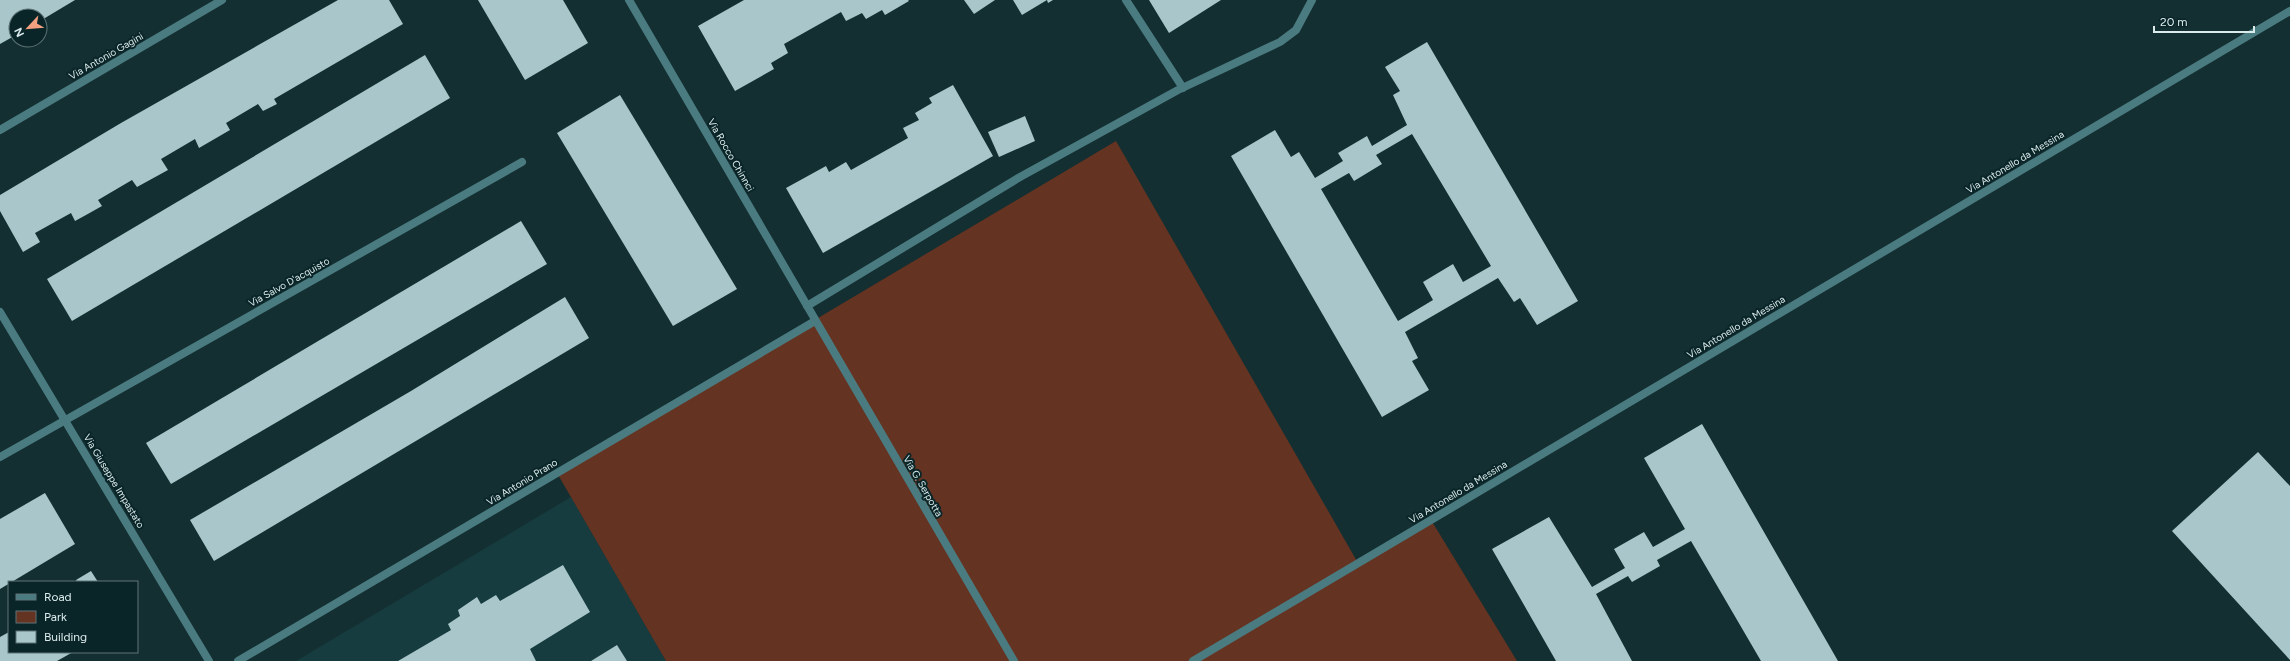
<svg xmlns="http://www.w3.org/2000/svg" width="2290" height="661" viewBox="0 0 2290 661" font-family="Figtree,sans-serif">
<rect width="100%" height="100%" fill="#142f31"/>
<!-- built -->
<path fill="#163c40" d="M 571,497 L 666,661 L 296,661 Z"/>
<!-- green -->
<path fill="#653321" d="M 1116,141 L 1358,563 L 1431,520 L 1517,661 L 666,661 L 557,473 Z"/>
<!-- building -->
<g fill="#a9c7ca" fill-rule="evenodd">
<path d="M 0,0 L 75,0 L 40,21 L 40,16 L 16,16 L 16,35 L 0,44 Z"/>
<path d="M 338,0 L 389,0 L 403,24 L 274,99 L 277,104 L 263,111 L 258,104 L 226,123 L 230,130 L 199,148 L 195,139 L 161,159 L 168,170 L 137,187 L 132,180 L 98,200 L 102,206 L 86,215 L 75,221 L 71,213 L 35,233 L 40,242 L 23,252 L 0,211 L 0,195 L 121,123 Z"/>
<path d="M 478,0 L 563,0 L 588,43 L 525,80 Z"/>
<path d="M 744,0 L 908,0 L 909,1 L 885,15 L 882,10 L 866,19 L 862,13 L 846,21 L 841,12 L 784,44 L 788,53 L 771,63 L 774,69 L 735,91 L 698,26 Z"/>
<path d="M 964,0 L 995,0 L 974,14 Z"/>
<path d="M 1013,0 L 1053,0 L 1048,3 L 1047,0 L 1022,15 Z"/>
<path d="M 1149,0 L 1221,0 L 1169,33 Z"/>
<path d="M 1427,42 L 1578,301 L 1537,325 L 1520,298 L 1514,302 L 1498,278 L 1405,332 L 1418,358 L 1412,361 L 1429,390 L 1382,417 L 1231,156 L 1275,130 L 1291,157 L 1299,152 L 1315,178 L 1343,161 L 1338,153 L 1367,136 L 1372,146 L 1407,125 L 1393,95 L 1400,91 L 1385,67 ZM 1412,134 L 1491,266 L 1463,282 L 1453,264 L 1423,282 L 1433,300 L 1398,321 L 1321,189 L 1349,173 L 1354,181 L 1382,164 L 1376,155 Z"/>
<path d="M 425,55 L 450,98 L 72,321 L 47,279 Z"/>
<path d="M 953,85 L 993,156 L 823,253 L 786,188 L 826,166 L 829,172 L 846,162 L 851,170 L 908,138 L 903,128 L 919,120 L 915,113 L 932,103 L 929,98 Z"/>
<path d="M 620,95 L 737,289 L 673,326 L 557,133 Z"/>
<path d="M 1025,116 L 1035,141 L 999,157 L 988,132 Z"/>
<path d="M 521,221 L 547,264 L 171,484 L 146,443 Z"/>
<path d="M 565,297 L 589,338 L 214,561 L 190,520 L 411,391 Z"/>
<path d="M 1702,424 L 1838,661 L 1761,661 L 1691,541 L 1657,560 L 1660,566 L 1632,582 L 1628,576 L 1596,594 L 1632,661 L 1556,661 L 1492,549 L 1549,517 L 1592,587 L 1625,568 L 1614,549 L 1644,532 L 1653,547 L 1685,529 L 1644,458 Z"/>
<path d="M 2258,452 L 2290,486 L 2290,660 L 2172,531 Z"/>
<path d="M 45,493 L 75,544 L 0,589 L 0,519 Z"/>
<path d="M 563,565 L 590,612 L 530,649 L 536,661 L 398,661 L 451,630 L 448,624 L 460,616 L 458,610 L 477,597 L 481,604 L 496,595 L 500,601 Z"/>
<path d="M 91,571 L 98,582 L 77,582 L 76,580 Z"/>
<path d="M 9,632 L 9,652 L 73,652 L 57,661 L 0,661 L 0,637 Z"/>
<path d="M 617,645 L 627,661 L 591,661 Z"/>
</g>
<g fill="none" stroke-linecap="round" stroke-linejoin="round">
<!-- minor -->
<g stroke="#4a7b81" stroke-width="8">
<path d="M 629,0 L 1014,661"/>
<path d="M 1126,0 L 1183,88"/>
<path d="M 0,130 L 222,0"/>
<path d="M 807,306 L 1020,177 L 1178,90 L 1280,42 L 1296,30 L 1312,0"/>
<path d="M 0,312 L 209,661"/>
<path d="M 0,457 L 522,162"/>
<path d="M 238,661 L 815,321"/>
<path d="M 1193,661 L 2290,11"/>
</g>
</g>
<g text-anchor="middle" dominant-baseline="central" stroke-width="4" stroke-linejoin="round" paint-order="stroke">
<!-- street labels -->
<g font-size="10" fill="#dbebec" stroke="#0a2528">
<text transform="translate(106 56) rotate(-30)">Via Antonio Gagini</text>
<text transform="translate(731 155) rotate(60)">Via Rocco Chinnci</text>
<text transform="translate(2015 162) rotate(-31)">Via Antonello da Messina</text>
<text transform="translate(289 282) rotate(-29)">Via Salvo D'acquisto</text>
<text transform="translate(1736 327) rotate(-31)">Via Antonello da Messina</text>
<text transform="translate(114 481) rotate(59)">Via Giuseppe Impastato</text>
<text transform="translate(522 482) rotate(-31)">Via Antonio Prano</text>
<text transform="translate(923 486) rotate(60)">Via G. Serpotta</text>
<text transform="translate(1458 492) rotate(-31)">Via Antonello da Messina</text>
</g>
</g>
<!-- legend -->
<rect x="8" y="581" width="130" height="72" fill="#0a2528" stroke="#5e7476"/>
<rect x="16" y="594" width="20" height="6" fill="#4a7b81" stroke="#5e7476"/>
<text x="44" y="601" font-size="12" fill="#dbebec">Road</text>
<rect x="16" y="611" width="20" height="12" fill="#653321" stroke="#5e7476"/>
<text x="44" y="621" font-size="12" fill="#dbebec">Park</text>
<rect x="16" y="631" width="20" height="12" fill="#a9c7ca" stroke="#5e7476"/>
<text x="44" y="641" font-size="12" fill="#dbebec">Building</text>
<!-- north arrow -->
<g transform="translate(28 28) rotate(244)"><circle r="19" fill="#0a2528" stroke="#5e7476"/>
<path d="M0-3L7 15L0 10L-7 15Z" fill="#f3a081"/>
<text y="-6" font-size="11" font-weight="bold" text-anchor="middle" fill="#dbebec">N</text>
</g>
<!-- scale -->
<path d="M2154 26v6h100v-6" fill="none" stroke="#dbebec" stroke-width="2"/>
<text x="2160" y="26" font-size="12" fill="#dbebec" stroke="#0a2528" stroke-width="3" paint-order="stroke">20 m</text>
</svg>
